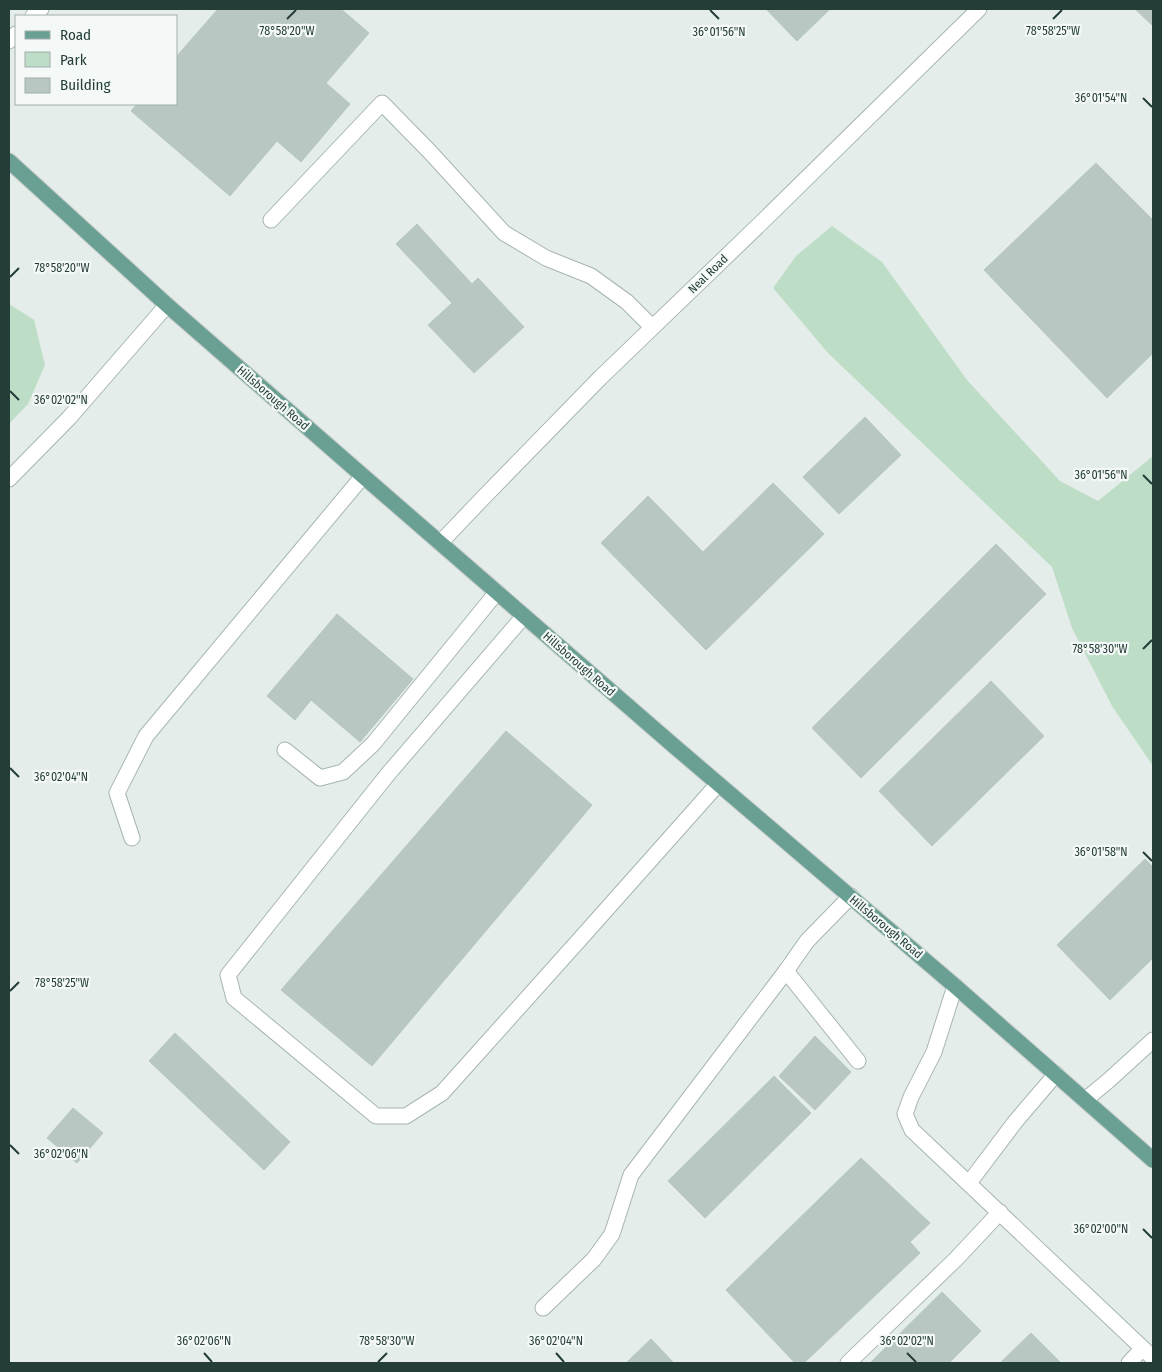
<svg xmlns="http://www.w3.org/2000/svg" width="1162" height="1372" viewBox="0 0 1162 1372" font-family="'Fira Sans Condensed',sans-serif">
<rect width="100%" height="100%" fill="#e4ede9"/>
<!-- green -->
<g fill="#beddc7">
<path d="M 832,226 L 882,262 L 967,380 L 1060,481 L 1098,501 L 1153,456 L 1153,766 L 1112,706 L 1072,628 L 1052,567 L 828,353 L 773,288 L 796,256 Z"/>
<path d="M 9,304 L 34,320 L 45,365 L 28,404 L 9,424 Z"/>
</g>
<!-- building -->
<g fill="#b9c7c2" stroke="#b6c6c0">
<path d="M 218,9 L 341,9 L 369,33 L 326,83 L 350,104 L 301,162 L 277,141 L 230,196 L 131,111 L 137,104 L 176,104 L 176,57 Z"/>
<path d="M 766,9 L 830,9 L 797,41 Z"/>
<path d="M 1135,9 L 1153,9 L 1153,26 Z"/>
<path d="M 1096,163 L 1153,220 L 1153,353 L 1107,398 L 984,270 Z"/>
<path d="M 417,224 L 472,284 L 478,278 L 524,327 L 474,373 L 428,325 L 452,303 L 396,244 Z"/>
<path d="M 865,417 L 901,455 L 839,514 L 803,477 Z"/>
<path d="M 773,483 L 824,534 L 706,650 L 601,543 L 648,496 L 703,552 Z"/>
<path d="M 996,544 L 1046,594 L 861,778 L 812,728 Z"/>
<path d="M 337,614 L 413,679 L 360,742 L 311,700 L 295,720 L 267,696 Z"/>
<path d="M 991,681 L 1044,736 L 932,846 L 879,791 Z"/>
<path d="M 506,731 L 592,805 L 372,1066 L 281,990 Z"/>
<path d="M 1145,859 L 1153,867 L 1153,958 L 1110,1000 L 1057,945 Z"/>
<path d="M 175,1033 L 290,1142 L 264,1170 L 149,1061 Z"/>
<path d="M 815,1036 L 851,1072 L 815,1110 L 779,1076 Z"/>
<path d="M 774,1076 L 811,1113 L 705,1218 L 668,1181 Z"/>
<path d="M 73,1108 L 103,1133 L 77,1163 L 47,1138 Z"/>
<path d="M 861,1158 L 930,1223 L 910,1242 L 920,1253 L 804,1363 L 795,1363 L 726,1290 Z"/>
<path d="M 942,1292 L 981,1331 L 949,1363 L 870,1363 Z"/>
<path d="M 1031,1333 L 1061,1363 L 1000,1363 Z"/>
<path d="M 651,1339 L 674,1363 L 626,1363 Z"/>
</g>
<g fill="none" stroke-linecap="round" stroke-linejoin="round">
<!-- minor casing -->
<g stroke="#a7b5b0" stroke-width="17">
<g id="minor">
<path d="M 33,16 L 41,9"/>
<path d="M 9,41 L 16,34"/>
<path d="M 271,220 L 382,103 L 430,152 L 504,233 L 546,258 L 591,276 L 627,302 L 652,327"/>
<path d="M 9,479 L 69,418 L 167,305"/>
<path d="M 440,543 L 482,499 L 600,378 L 761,223 L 979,9"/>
<path d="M 524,616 L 388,774 L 228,975 L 234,998 L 376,1116 L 406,1116 L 442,1093 L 581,938 L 718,784"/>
<path d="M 285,750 L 320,778 L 343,772 L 373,744 L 497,592"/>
<path d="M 132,838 L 117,793 L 146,736 L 363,476"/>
<path d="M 786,971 L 858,1061"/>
<path d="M 955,986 L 934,1052 L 911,1097 L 905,1114 L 912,1130 L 1153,1358"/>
<path d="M 1085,1100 L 1108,1081 L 1153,1040"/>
<path d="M 969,1183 L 1015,1122 L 1056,1074"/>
<path d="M 543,1308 L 594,1259 L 612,1234 L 631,1175 L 786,971 L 807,941 L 851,896"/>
<path d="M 848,1363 L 956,1259 L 1000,1212"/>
<path d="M 1129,1363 L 1142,1349"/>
</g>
</g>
<!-- major casing -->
<g stroke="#c2c9c7" stroke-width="17">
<path id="major" d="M 9,161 L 167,305 L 363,476 L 674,746 L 955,986 L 1153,1160"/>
</g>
<!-- minor -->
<use href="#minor" stroke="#fff" stroke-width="15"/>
<!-- major -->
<use href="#major" stroke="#6aa094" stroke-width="15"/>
</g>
<!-- ticks -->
<path fill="none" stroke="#243d38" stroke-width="2" d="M 710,10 L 719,19M 287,19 L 296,10M 1053,19 L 1062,10M 1143,98 L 1152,107M 10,277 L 19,268M 10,391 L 19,400M 1143,475 L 1152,484M 1143,649 L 1152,640M 10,768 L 19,777M 1143,852 L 1152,861M 10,991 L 19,982M 10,1145 L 19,1154M 1143,1229 L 1152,1238M 204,1353 L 212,1362M 556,1353 L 564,1362M 907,1353 L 916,1362M 378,1362 L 387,1353"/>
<g text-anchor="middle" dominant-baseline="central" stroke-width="4.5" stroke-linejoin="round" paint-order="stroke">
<!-- street labels -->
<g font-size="12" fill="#243d38" stroke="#f4f9f7">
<text transform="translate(708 274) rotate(-44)">Neal Road</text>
<text transform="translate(273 398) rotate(41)">Hillsborough Road</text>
<text transform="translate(579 664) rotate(41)">Hillsborough Road</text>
<text transform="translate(886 927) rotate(40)">Hillsborough Road</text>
</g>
</g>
<g font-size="12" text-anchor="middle" fill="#243d38" stroke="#f4f9f7" stroke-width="4.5" stroke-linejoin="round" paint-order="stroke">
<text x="287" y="35">78°58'20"W</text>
<text x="1053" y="35">78°58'25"W</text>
<text x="719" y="36">36°01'56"N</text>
<text x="1101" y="102">36°01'54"N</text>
<text x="62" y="272">78°58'20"W</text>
<text x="61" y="404">36°02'02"N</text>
<text x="1101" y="479">36°01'56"N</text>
<text x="1100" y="653">78°58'30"W</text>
<text x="61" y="781">36°02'04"N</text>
<text x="1101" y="856">36°01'58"N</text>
<text x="62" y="987">78°58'25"W</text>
<text x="61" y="1158">36°02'06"N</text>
<text x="1101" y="1233">36°02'00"N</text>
<text x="204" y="1345">36°02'06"N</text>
<text x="556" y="1345">36°02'04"N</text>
<text x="907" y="1345">36°02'02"N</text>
<text x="387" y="1345">78°58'30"W</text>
</g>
<!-- border -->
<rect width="1162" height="1372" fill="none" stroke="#243d38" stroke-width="20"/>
<!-- legend -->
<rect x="15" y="15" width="162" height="90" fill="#f4f9f7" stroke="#a1aeab"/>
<rect x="25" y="31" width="25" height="8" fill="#6aa094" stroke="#a1aeab"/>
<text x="60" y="40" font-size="15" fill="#243d38">Road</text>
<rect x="25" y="52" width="25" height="15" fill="#beddc7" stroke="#a1aeab"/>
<text x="60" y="65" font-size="15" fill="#243d38">Park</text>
<rect x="25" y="78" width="25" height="15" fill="#b9c7c2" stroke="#a1aeab"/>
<text x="60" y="90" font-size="15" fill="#243d38">Building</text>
</svg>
